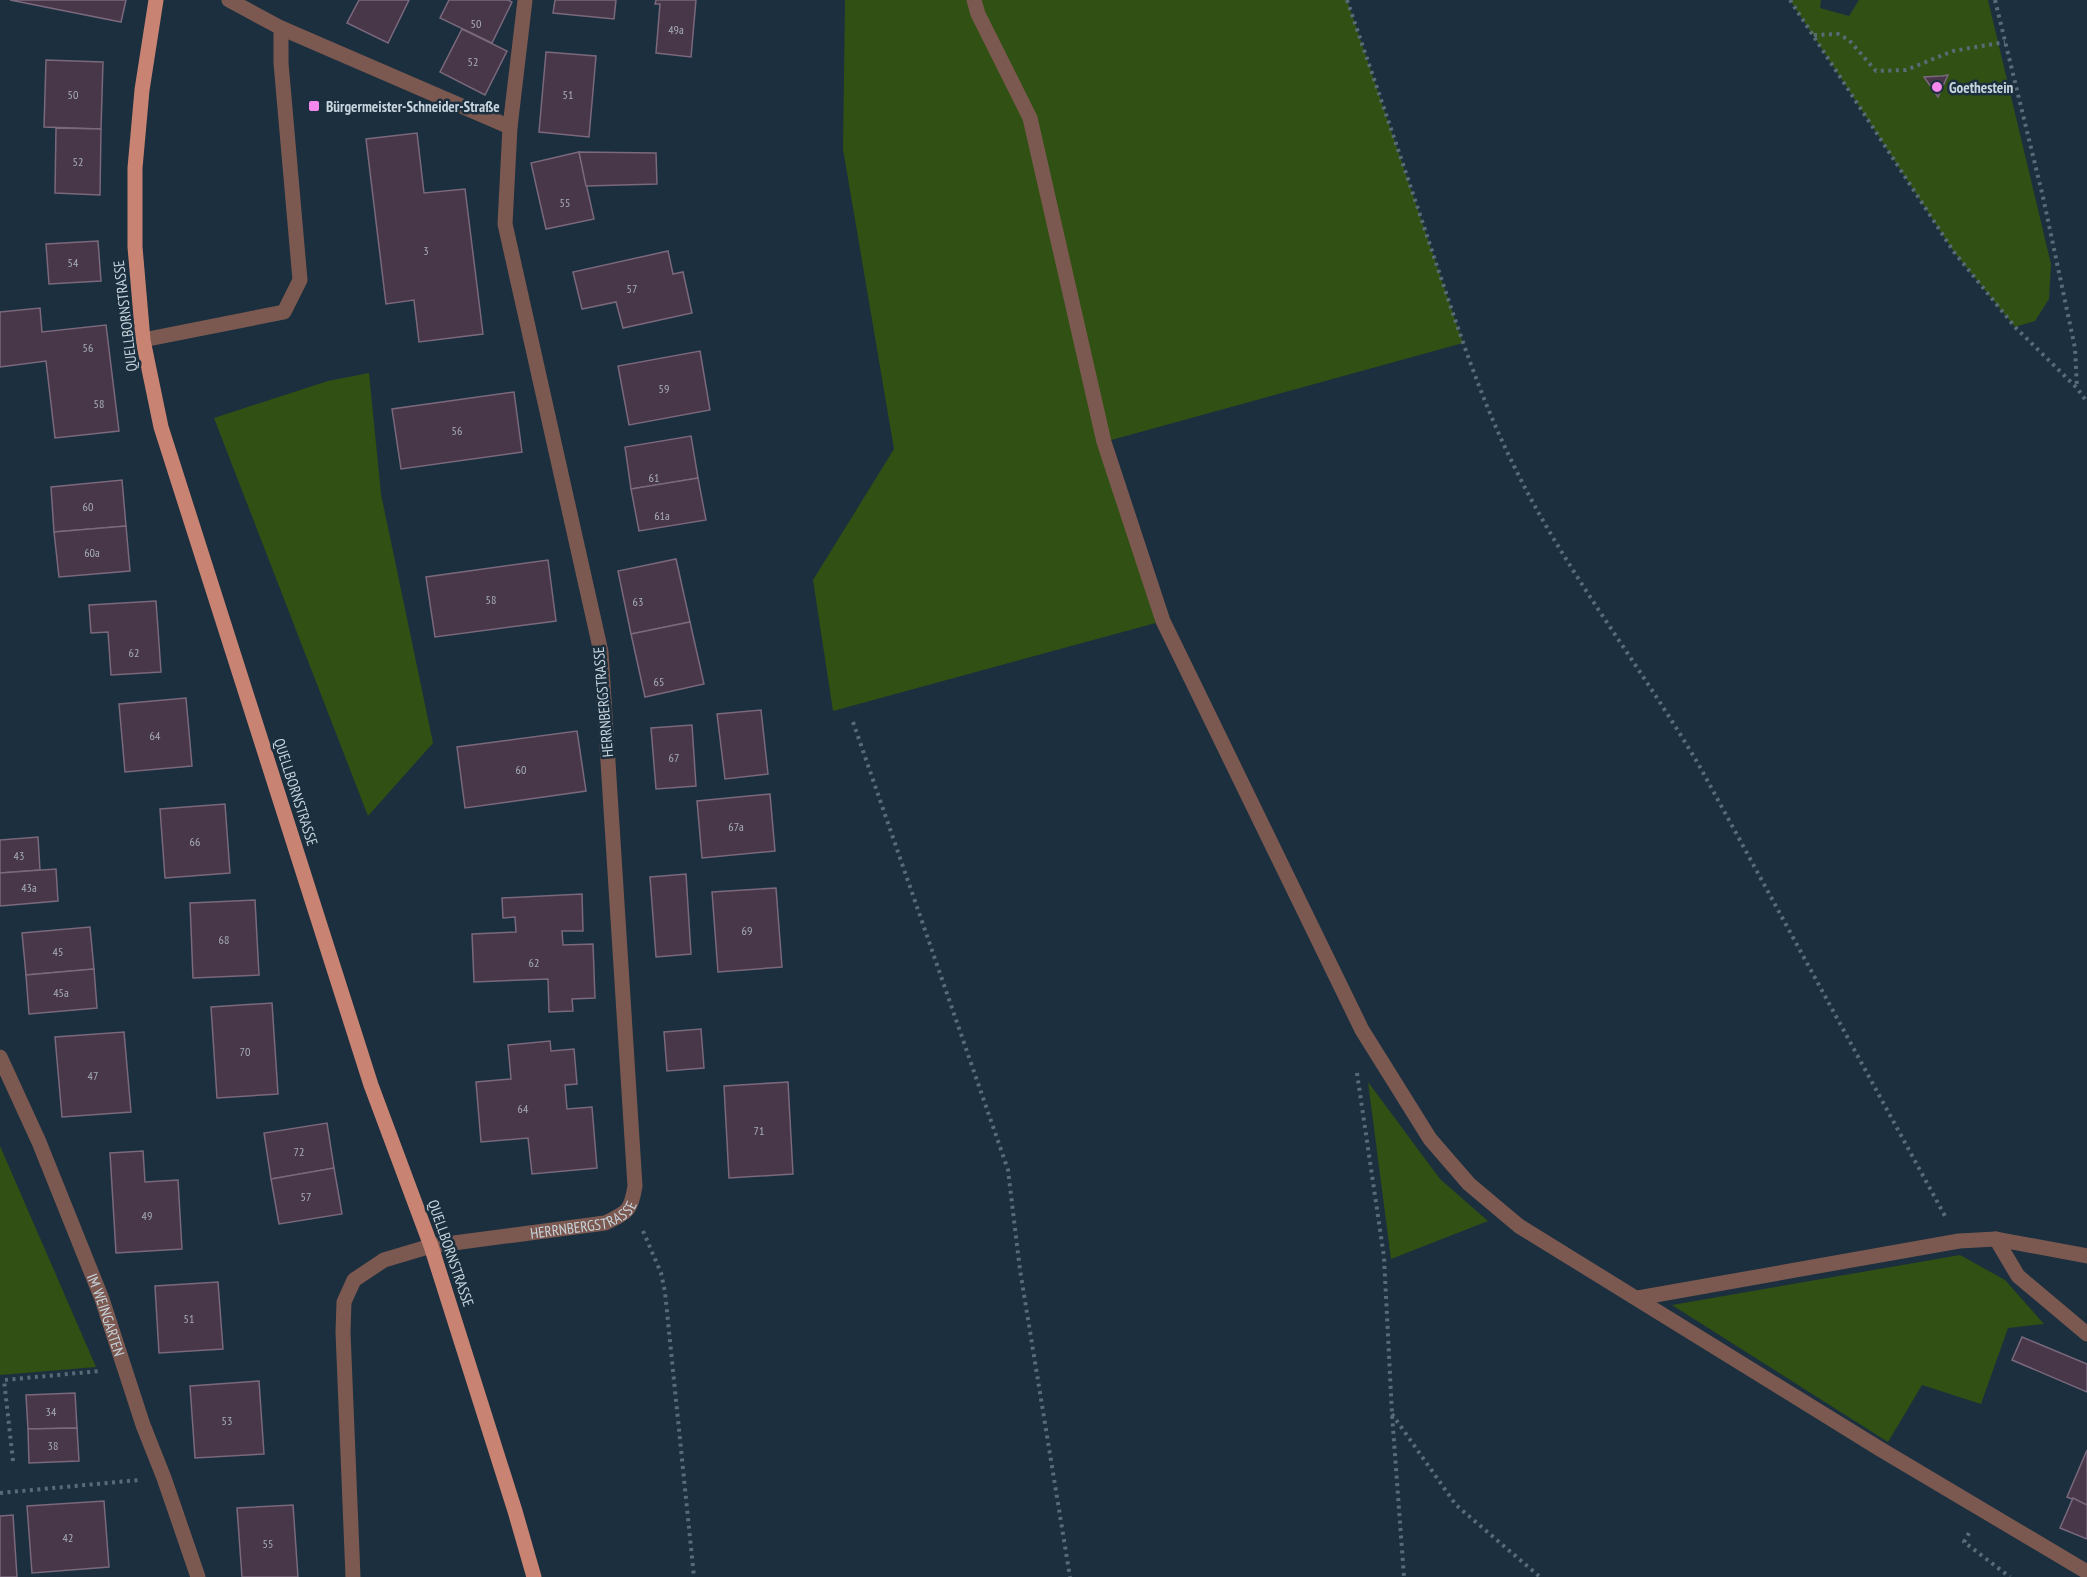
<svg xmlns="http://www.w3.org/2000/svg" width="2087" height="1577" viewBox="0 0 2087 1577" font-family="'PT Sans Narrow',sans-serif">
<rect width="100%" height="100%" fill="#1b2f3e"/>
<!-- green -->
<g fill="#315013">
<path d="M 845,0 L 1347,0 L 1463,343 L 1104,442 L 1163,621 L 833,711 L 813,580 L 894,449 L 843,149 Z"/>
<path d="M 1790,0 L 1821,0 L 1820,8 L 1849,16 L 1859,0 L 1988,0 L 2051,264 L 2049,299 L 2035,321 L 2015,327 L 1954,252 Z"/>
<path d="M 369,373 L 381,494 L 433,743 L 368,816 L 214,418 L 328,381 Z"/>
<path d="M 1368,1082 L 1440,1179 L 1488,1221 L 1391,1259 Z"/>
<path d="M 0,1146 L 96,1367 L 0,1375 Z"/>
<path d="M 1960,1255 L 2005,1280 L 2044,1324 L 2008,1328 L 1981,1404 L 1922,1385 L 1888,1442 L 1672,1305 Z"/>
</g>
<!-- building -->
<g fill="#473749" stroke="#7a687c" stroke-width="1.5">
<path d="M 10,0 L 126,0 L 121,22 Z"/>
<path d="M 359,0 L 409,0 L 388,43 L 347,23 Z"/>
<path d="M 449,0 L 508,0 L 512,2 L 492,43 L 440,18 Z"/>
<path d="M 555,0 L 616,0 L 614,19 L 553,13 Z"/>
<path d="M 656,0 L 696,0 L 691,57 L 656,53 L 660,4 L 655,4 Z"/>
<path d="M 462,29 L 507,51 L 485,95 L 440,72 Z"/>
<path d="M 546,52 L 596,56 L 589,137 L 539,132 Z"/>
<path d="M 46,60 L 103,62 L 101,129 L 44,127 Z"/>
<path d="M 1948,75 L 1938,97 L 1924,77 L 1942,76 Z"/>
<path d="M 56,128 L 101,129 L 100,195 L 55,193 Z"/>
<path d="M 417,133 L 424,193 L 465,189 L 483,334 L 419,342 L 414,300 L 386,304 L 366,139 Z"/>
<path d="M 579,152 L 594,219 L 546,229 L 531,163 Z"/>
<path d="M 579,152 L 656,153 L 657,184 L 586,186 Z"/>
<path d="M 98,241 L 101,281 L 49,284 L 46,244 Z"/>
<path d="M 668,251 L 673,274 L 683,272 L 692,313 L 623,328 L 616,302 L 582,309 L 573,272 Z"/>
<path d="M 40,308 L 42,332 L 106,325 L 119,431 L 55,438 L 46,361 L 0,367 L 0,312 Z"/>
<path d="M 700,351 L 710,410 L 629,425 L 618,366 Z"/>
<path d="M 514,392 L 522,452 L 401,469 L 392,409 Z"/>
<path d="M 691,436 L 698,478 L 631,489 L 625,447 Z"/>
<path d="M 698,478 L 706,520 L 639,531 L 631,489 Z"/>
<path d="M 122,480 L 126,526 L 54,532 L 51,487 Z"/>
<path d="M 126,526 L 130,571 L 59,577 L 54,532 Z"/>
<path d="M 676,559 L 690,622 L 631,634 L 618,571 Z"/>
<path d="M 548,560 L 556,621 L 435,637 L 426,577 Z"/>
<path d="M 156,601 L 161,672 L 111,675 L 108,632 L 91,633 L 89,605 Z"/>
<path d="M 690,622 L 704,684 L 645,697 L 631,634 Z"/>
<path d="M 186,698 L 192,766 L 125,772 L 119,704 Z"/>
<path d="M 761,710 L 768,774 L 725,779 L 717,714 Z"/>
<path d="M 692,725 L 696,786 L 656,789 L 651,728 Z"/>
<path d="M 577,731 L 586,791 L 465,808 L 457,747 Z"/>
<path d="M 770,794 L 775,851 L 702,858 L 697,801 Z"/>
<path d="M 225,804 L 230,873 L 165,878 L 160,809 Z"/>
<path d="M 38,837 L 40,870 L 0,873 L 0,840 Z"/>
<path d="M 56,869 L 58,901 L 0,906 L 0,873 Z"/>
<path d="M 686,874 L 691,954 L 656,957 L 650,877 Z"/>
<path d="M 776,888 L 782,967 L 718,972 L 712,892 Z"/>
<path d="M 582,894 L 583,931 L 562,931 L 563,945 L 593,944 L 595,998 L 572,999 L 573,1011 L 549,1012 L 548,979 L 474,982 L 472,934 L 516,932 L 515,917 L 503,918 L 502,898 Z"/>
<path d="M 255,900 L 259,975 L 193,978 L 190,903 Z"/>
<path d="M 90,927 L 94,969 L 26,975 L 22,933 Z"/>
<path d="M 94,969 L 97,1008 L 29,1014 L 26,975 Z"/>
<path d="M 272,1003 L 278,1094 L 217,1098 L 211,1007 Z"/>
<path d="M 701,1029 L 704,1068 L 667,1071 L 664,1032 Z"/>
<path d="M 124,1032 L 131,1112 L 62,1117 L 55,1037 Z"/>
<path d="M 550,1041 L 551,1051 L 574,1049 L 577,1084 L 565,1085 L 567,1109 L 592,1107 L 597,1168 L 532,1174 L 528,1138 L 481,1142 L 476,1082 L 511,1079 L 508,1045 Z"/>
<path d="M 788,1082 L 793,1174 L 729,1178 L 724,1086 Z"/>
<path d="M 327,1123 L 334,1168 L 271,1179 L 264,1133 Z"/>
<path d="M 143,1151 L 145,1182 L 178,1180 L 182,1249 L 116,1253 L 110,1153 Z"/>
<path d="M 334,1168 L 342,1214 L 279,1224 L 271,1179 Z"/>
<path d="M 218,1282 L 223,1349 L 159,1353 L 155,1286 Z"/>
<path d="M 2022,1337 L 2087,1364 L 2087,1392 L 2012,1360 Z"/>
<path d="M 259,1381 L 264,1454 L 195,1458 L 190,1386 Z"/>
<path d="M 75,1393 L 77,1428 L 28,1429 L 26,1395 Z"/>
<path d="M 77,1428 L 79,1461 L 29,1463 L 28,1429 Z"/>
<path d="M 2087,1450 L 2087,1505 L 2067,1497 Z"/>
<path d="M 2073,1498 L 2087,1505 L 2087,1539 L 2060,1528 Z"/>
<path d="M 104,1501 L 109,1567 L 32,1573 L 27,1506 Z"/>
<path d="M 293,1505 L 298,1577 L 242,1577 L 237,1508 Z"/>
<path d="M 13,1515 L 17,1577 L 0,1577 L 0,1516 Z"/>
</g>
<g fill="none" stroke-linecap="round" stroke-linejoin="round">
<!-- path -->
<g stroke="#5a6b78" stroke-width="4" stroke-dasharray="3 4.5" stroke-linecap="butt">
<path d="M 1347,0 C 1376,85 1405,169 1433,254 C 1457,325 1480,398 1514,466 C 1565,571 1641,666 1700,767 L 1945,1216"/>
<path d="M 1790,0 L 1954,252 L 2015,327 L 2077,388 L 2087,402"/>
<path d="M 1995,0 L 2043,197 L 2075,348 L 2077,387"/>
<path d="M 1814,35 L 1838,34 L 1849,40 L 1876,71 L 1906,70 L 1953,51 L 2005,42"/>
<path d="M 853,722 L 1008,1170 L 1020,1270 L 1070,1577"/>
<path d="M 1357,1073 L 1384,1257 L 1392,1414 L 1404,1577"/>
<path d="M 643,1231 L 661,1273 L 665,1292 L 694,1577"/>
<path d="M 1392,1414 L 1456,1505 L 1540,1577"/>
<path d="M 13,1461 L 4,1380 L 100,1371"/>
<path d="M 0,1493 L 139,1480"/>
<path d="M 1969,1533 L 1964,1542 L 2010,1577"/>
</g>
<!-- minor -->
<g stroke="#7c5950" stroke-width="15">
<path d="M 229,0 L 281,28 L 510,127"/>
<path d="M 974,0 L 978,14 L 1030,118 L 1104,442 L 1163,621 L 1362,1030 L 1430,1139 L 1469,1184 L 1519,1226 L 1880,1449 L 2087,1572"/>
<path d="M 143,340 L 284,312 L 300,280 L 281,63 L 281,28"/>
<path id="s1" d="M 0,1057 L 39,1142 L 102,1299 L 143,1425 L 164,1478 L 198,1577"/>
<path d="M 1996,1239 L 2018,1276 L 2087,1334"/>
<path d="M 1638,1298 L 1959,1241 L 1996,1239 L 2087,1256"/>
<path id="s2" d="M 353,1577 L 343,1332 L 344,1302 L 354,1280 L 384,1260 L 431,1246 L 605,1223 C 628,1212 631,1211 635,1186 L 601,652 L 505,224 L 510,127 L 525,0"/>
</g>
<!-- major -->
<path stroke="#c98372" stroke-width="15" d="M 156,0 L 142,90 L 135,168 L 135,247 L 143,340 L 161,427 L 371,1085 L 431,1246 L 515,1511 L 534,1577"/>
</g>
<!-- markers -->
<g fill="#f688ed" stroke="#1b2f3e" stroke-width="2">
<circle cx="1937" cy="87" r="6"/>
<rect x="308" y="100" width="12" height="12" rx="3"/>
</g>
<g text-anchor="middle" dominant-baseline="central" stroke-width="5" stroke-linejoin="round" paint-order="stroke">
<!-- number labels -->
<g font-size="12" fill="#a7adb8">
<text x="476" y="23">50</text>
<text x="676" y="29">49a</text>
<text x="473" y="61">52</text>
<text x="73" y="94">50</text>
<text x="568" y="94">51</text>
<text x="78" y="161">52</text>
<text x="565" y="202">55</text>
<text x="426" y="250">3</text>
<text x="73" y="262">54</text>
<text x="632" y="288">57</text>
<text x="88" y="347">56</text>
<text x="664" y="388">59</text>
<text x="99" y="403">58</text>
<text x="457" y="430">56</text>
<text x="654" y="477">61</text>
<text x="88" y="506">60</text>
<text x="662" y="515">61a</text>
<text x="92" y="552">60a</text>
<text x="491" y="599">58</text>
<text x="638" y="601">63</text>
<text x="134" y="652">62</text>
<text x="659" y="681">65</text>
<text x="155" y="735">64</text>
<text x="674" y="757">67</text>
<text x="521" y="769">60</text>
<text x="736" y="826">67a</text>
<text x="195" y="841">66</text>
<text x="19" y="855">43</text>
<text x="29" y="887">43a</text>
<text x="747" y="930">69</text>
<text x="224" y="939">68</text>
<text x="58" y="951">45</text>
<text x="534" y="962">62</text>
<text x="61" y="992">45a</text>
<text x="245" y="1051">70</text>
<text x="93" y="1075">47</text>
<text x="523" y="1108">64</text>
<text x="759" y="1130">71</text>
<text x="299" y="1151">72</text>
<text x="306" y="1196">57</text>
<text x="147" y="1215">49</text>
<text x="189" y="1318">51</text>
<text x="51" y="1411">34</text>
<text x="227" y="1420">53</text>
<text x="53" y="1445">38</text>
<text x="68" y="1537">42</text>
<text x="268" y="1543">55</text>
</g>
<!-- poi labels -->
<g font-size="15" font-weight="bold" fill="#c7d4dd" stroke="#1b2f3e" text-anchor="start">
<text x="1949" y="87">Goethestein</text>
<text x="326" y="106">Bürgermeister-Schneider-Straße</text>
</g>
<!-- street labels -->
<g font-size="15" fill="#c7d4dd" stroke="#1b2f3e">
<text transform="translate(125 316) rotate(-97)">QUELLBORNSTRASSE</text>
<text transform="translate(603 702) rotate(-95)">HERRNBERGSTRASSE</text>
<text transform="translate(296 792) rotate(72)">QUELLBORNSTRASSE</text>
<text stroke="none"><textPath href="#s2" startOffset="540">HERRNBERGSTRASSE</textPath></text>
<text transform="translate(451 1253) rotate(71)">QUELLBORNSTRASSE</text>
<text stroke="none"><textPath href="#s1" startOffset="279">IM WEINGARTEN</textPath></text>
</g>
</g>
</svg>
